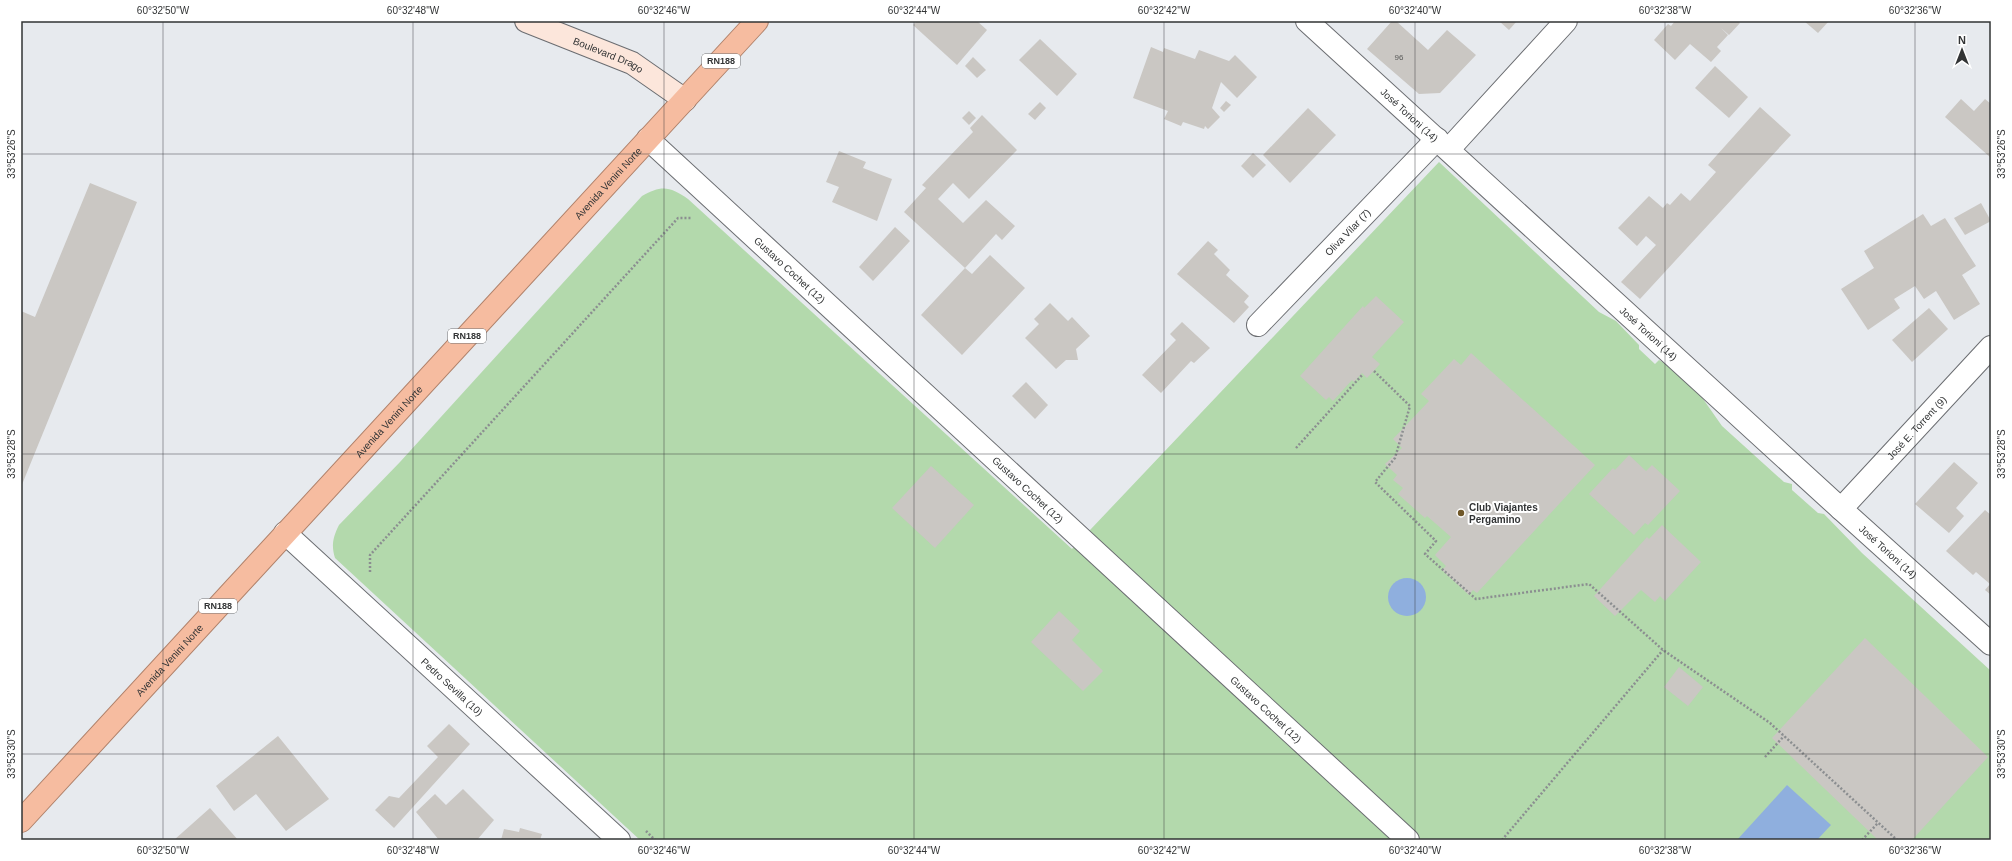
<svg xmlns="http://www.w3.org/2000/svg" width="2012" height="861" viewBox="0 0 2012 861" font-family="Arial,sans-serif">
<rect width="100%" height="100%" fill="#e7eaee"/>
<!-- green -->
<path fill="#b3d9ac" d="M 1439,162 L 1599,312 L 1616,321 L 1639,345 L 1639,349 L 1655,364 L 1659,360 L 1687,376 L 1722,426 L 1784,482 L 1792,484 L 1792,490 L 1818,513 L 1824,514 L 1862,553 L 1991,671 L 1991,840 L 640,840 L 335,558 C 331,545 333,537 339,525 L 400,462 L 642,196 C 661,185 670,186 688,199 L 1072,549 Z"/>
<!-- water -->
<g fill="#8fafde">
<circle cx="1407" cy="597" r="19"/>
<path d="M 1787,785 L 1831,825 L 1817,840 L 1737,840 Z"/>
</g>
<!-- building -->
<g fill="#cac7c3">
<path d="M 917,21 L 977,21 L 987,30 L 957,65 L 913,25 Z"/>
<path d="M 1392,21 L 1396,21 L 1428,50 L 1447,30 L 1476,55 L 1440,93 L 1419,94 L 1367,49 Z"/>
<path d="M 1499,21 L 1517,21 L 1509,30 Z"/>
<path d="M 1675,21 L 1738,21 L 1740,23 L 1729,35 L 1721,28 L 1728,35 L 1717,47 L 1721,51 L 1711,62 L 1690,44 L 1675,60 L 1654,40 L 1668,24 L 1671,26 Z"/>
<path d="M 1804,21 L 1829,21 L 1818,33 Z"/>
<path d="M 1040,39 L 1077,74 L 1057,96 L 1019,60 Z"/>
<path d="M 1151,47 L 1163,52 L 1164,48 L 1195,59 L 1199,50 L 1229,61 L 1235,55 L 1257,77 L 1237,98 L 1221,82 L 1212,108 L 1220,117 L 1208,129 L 1205,126 L 1204,129 L 1183,122 L 1181,126 L 1164,119 L 1168,111 L 1133,98 Z"/>
<path d="M 973,57 L 986,70 L 977,78 L 965,66 Z"/>
<path d="M 1715,66 L 1748,97 L 1729,118 L 1695,88 Z"/>
<path d="M 1961,99 L 1974,111 L 1985,99 L 1991,104 L 1991,158 L 1945,117 Z"/>
<path d="M 1226,101 L 1231,105 L 1224,112 L 1220,108 Z"/>
<path d="M 1040,102 L 1046,108 L 1035,120 L 1028,114 Z"/>
<path d="M 1760,107 L 1791,135 L 1640,299 L 1621,282 L 1656,245 L 1646,236 L 1637,246 L 1618,228 L 1649,196 L 1663,208 L 1667,203 L 1670,205 L 1681,193 L 1690,201 L 1716,172 L 1708,165 Z"/>
<path d="M 1308,108 L 1336,135 L 1290,183 L 1263,155 Z"/>
<path d="M 969,111 L 976,118 L 969,125 L 962,118 Z"/>
<path d="M 982,115 L 1017,150 L 969,199 L 953,183 L 938,199 L 963,223 L 986,200 L 1015,226 L 1002,240 L 996,234 L 965,268 L 904,212 L 926,188 L 922,185 L 973,132 L 970,128 Z"/>
<path d="M 839,151 L 866,162 L 863,168 L 892,179 L 877,221 L 832,202 L 839,187 L 826,182 Z"/>
<path d="M 1253,153 L 1266,165 L 1253,178 L 1241,166 Z"/>
<path d="M 90,183 L 137,202 L 21,487 L 21,311 L 35,317 Z"/>
<path d="M 1981,203 L 1991,221 L 1965,235 L 1954,218 Z"/>
<path d="M 1923,214 L 1931,226 L 1945,218 L 1976,266 L 1962,275 L 1980,304 L 1954,320 L 1936,291 L 1924,299 L 1915,286 L 1894,299 L 1900,308 L 1868,330 L 1841,289 L 1874,268 L 1864,251 Z"/>
<path d="M 895,227 L 910,241 L 873,281 L 859,267 Z"/>
<path d="M 1208,241 L 1218,250 L 1214,254 L 1230,270 L 1226,275 L 1249,296 L 1244,302 L 1249,307 L 1234,323 L 1177,274 Z"/>
<path d="M 990,255 L 1025,288 L 962,355 L 921,315 L 965,268 L 972,274 Z"/>
<path d="M 1376,296 L 1404,322 L 1372,357 L 1380,364 L 1367,378 L 1362,373 L 1354,382 L 1352,380 L 1333,401 L 1329,397 L 1326,400 L 1300,376 L 1363,306 L 1364,308 Z"/>
<path d="M 1050,303 L 1068,321 L 1072,317 L 1090,336 L 1076,349 L 1078,360 L 1066,360 L 1056,369 L 1025,338 L 1039,324 L 1034,319 Z"/>
<path d="M 1929,308 L 1948,329 L 1912,362 L 1892,340 Z"/>
<path d="M 1182,322 L 1210,348 L 1194,363 L 1191,361 L 1161,393 L 1142,375 L 1176,340 L 1170,334 Z"/>
<path d="M 1471,353 L 1595,465 L 1477,593 L 1473,590 L 1469,595 L 1442,570 L 1446,566 L 1435,555 L 1451,537 L 1427,516 L 1425,518 L 1398,494 L 1403,488 L 1393,480 L 1397,475 L 1385,464 L 1402,448 L 1393,439 L 1429,401 L 1421,394 L 1454,359 L 1461,365 Z"/>
<path d="M 1026,382 L 1048,405 L 1035,419 L 1012,396 Z"/>
<path d="M 1629,455 L 1646,471 L 1652,465 L 1680,491 L 1648,525 L 1645,523 L 1634,535 L 1589,494 L 1613,468 L 1615,470 Z"/>
<path d="M 1954,462 L 1978,483 L 1956,508 L 1964,516 L 1949,533 L 1915,504 Z"/>
<path d="M 931,466 L 974,505 L 935,548 L 892,508 Z"/>
<path d="M 1985,510 L 1991,515 L 1991,595 L 1985,590 L 1990,584 L 1976,572 L 1973,575 L 1946,551 Z"/>
<path d="M 1662,525 L 1701,562 L 1665,601 L 1660,596 L 1655,602 L 1641,590 L 1615,616 L 1594,596 L 1647,537 L 1649,539 Z"/>
<path d="M 1059,611 L 1080,631 L 1072,640 L 1103,671 L 1083,691 L 1031,642 Z"/>
<path d="M 1865,638 L 1988,757 L 1912,840 L 1878,840 L 1772,738 Z"/>
<path d="M 1679,667 L 1703,687 L 1688,706 L 1664,687 Z"/>
<path d="M 449,724 L 470,744 L 394,828 L 375,810 L 389,796 L 399,798 L 438,757 L 427,746 Z"/>
<path d="M 278,736 L 329,799 L 286,831 L 256,794 L 234,811 L 216,786 Z"/>
<path d="M 463,789 L 494,820 L 477,840 L 439,840 L 416,812 L 435,794 L 446,805 Z"/>
<path d="M 210,808 L 238,840 L 174,840 Z"/>
<path d="M 520,828 L 542,834 L 540,840 L 501,840 L 504,829 L 519,832 Z"/>
</g>
<g fill="none" stroke-linecap="round" stroke-linejoin="round">
<!-- minor casing -->
<g stroke="#6b6d71" stroke-width="24">
<g id="minor">
<path id="s1" d="M 1307,21 L 1841,509 L 1991,644"/>
<path id="s2" d="M 648,139 L 1408,840"/>
<path d="M 1449,149 L 1566,21"/>
<path id="s3" d="M 1258,325 L 1437,139"/>
<path id="s4" d="M 1841,509 L 1991,347"/>
<path id="s5" d="M 285,533 L 619,840"/>
</g>
</g>
<!-- secondary casing -->
<g stroke="#6b6d71" stroke-width="24">
<g id="secondary">
<path id="s6" d="M 526,21 L 632,63 L 685,100"/>
</g>
</g>
<!-- trunk casing -->
<g stroke="#b0826b" stroke-width="24">
<g id="trunk">
<path id="s7" d="M 21,821 L 757,21"/>
</g>
</g>
<!-- path -->
<g stroke="#8b8e90" stroke-width="2.5" stroke-dasharray="2 2" stroke-linecap="butt">
<path d="M 1374,371 L 1410,406 L 1395,458 L 1375,482 L 1436,541 L 1425,554 L 1476,599 L 1589,584 L 1663,650 L 1770,723 L 1897,840"/>
<path d="M 1296,448 L 1363,374"/>
<path d="M 370,572 L 370,555 L 678,218 L 691,218"/>
<path d="M 1765,757 L 1784,736"/>
<path d="M 646,831 L 655,840"/>
<path d="M 1502,840 L 1663,650"/>
<path d="M 1862,840 L 1878,823"/>
</g>
<!-- minor -->
<use href="#minor" stroke="#fff" stroke-width="22"/>
<!-- secondary -->
<use href="#secondary" stroke="#fce6db" stroke-width="22"/>
<!-- trunk -->
<use href="#trunk" stroke="#f6bca0" stroke-width="22"/>
</g>
<!-- ticks -->
<path fill="none" stroke="#323435" stroke-width="1" stroke-opacity="0.45" d="M 163,21 L 163,840M 413,21 L 413,840M 664,21 L 664,840M 914,21 L 914,840M 1164,21 L 1164,840M 1415,21 L 1415,840M 1665,21 L 1665,840M 1915,21 L 1915,840M 21,154 L 1991,154M 21,454 L 1991,454M 21,754 L 1991,754"/>
<!-- markers -->
<circle fill="#6f5728" stroke="#fff" stroke-width="1.5" cx="1461" cy="513" r="4"/>
<g text-anchor="middle" dominant-baseline="central" stroke-width="4" stroke-linejoin="round" paint-order="stroke">
<!-- number labels -->
<g font-size="8" fill="#585958">
<text x="1399" y="57">96</text>
</g>
<!-- shield labels -->
<g fill="#fff" stroke="#707172" stroke-width="1">
<rect x="702" y="54" width="38" height="14" rx="3"/>
<rect x="448" y="329" width="38" height="14" rx="3"/>
<rect x="199" y="599" width="38" height="14" rx="3"/>
</g>
<g font-size="9" font-weight="bold" fill="#323435">
<text x="721" y="61">RN188</text>
<text x="467" y="336">RN188</text>
<text x="218" y="606">RN188</text>
</g>
<!-- street labels -->
<g font-size="10" fill="#323435" stroke="#fff">
<text stroke="none"><textPath href="#s6" startOffset="89">Boulevard Drago</textPath></text>
<text stroke="none"><textPath href="#s1" startOffset="139">José Torioni (14)</textPath></text>
<text stroke="none"><textPath href="#s7" startOffset="867">Avenida Venini Norte</textPath></text>
<text stroke="none"><textPath href="#s3" startOffset="129">Oliva Vilar (7)</textPath></text>
<text stroke="none"><textPath href="#s2" startOffset="193">Gustavo Cochet (12)</textPath></text>
<text stroke="none"><textPath href="#s1" startOffset="463">José Torioni (14)</textPath></text>
<text stroke="none"><textPath href="#s7" startOffset="543">Avenida Venini Norte</textPath></text>
<text stroke="none"><textPath href="#s4" startOffset="111">José E. Torrent (9)</textPath></text>
<text stroke="none"><textPath href="#s2" startOffset="517">Gustavo Cochet (12)</textPath></text>
<text stroke="none"><textPath href="#s1" startOffset="787">José Torioni (14)</textPath></text>
<text stroke="none"><textPath href="#s7" startOffset="219">Avenida Venini Norte</textPath></text>
<text stroke="none"><textPath href="#s5" startOffset="227">Pedro Sevilla (10)</textPath></text>
<text stroke="none"><textPath href="#s2" startOffset="841">Gustavo Cochet (12)</textPath></text>
</g>
<!-- poi labels -->
<g font-size="10" font-weight="bold" fill="#323435" stroke="#fff" text-anchor="start">
<text x="1469" y="507">Club Viajantes<tspan x="1469" dy="12">Pergamino</tspan></text>
</g>
</g>
<!-- border -->
<rect width="2012" height="861" fill="none" stroke="#ffffff" stroke-width="44"/>
<!-- north arrow -->
<g transform="translate(1962 50)" stroke="#ffffff" stroke-width="3" paint-order="stroke">
<path d="M0-3L7 15L0 10L-7 15Z" fill="#323435"/>
<text y="-6" font-size="11" font-weight="bold" text-anchor="middle" fill="#323435">N</text>
</g>
<rect x="22" y="22" width="1968" height="817" fill="none" stroke="#323435" stroke-width="1.5"/>
<g font-size="10" text-anchor="middle" fill="#323435">
<text x="163" y="14">60°32'50"W</text>
<text x="413" y="14">60°32'48"W</text>
<text x="664" y="14">60°32'46"W</text>
<text x="914" y="14">60°32'44"W</text>
<text x="1164" y="14">60°32'42"W</text>
<text x="1415" y="14">60°32'40"W</text>
<text x="1665" y="14">60°32'38"W</text>
<text x="1915" y="14">60°32'36"W</text>
<text transform="translate(11 154) rotate(-90)" y="4">33°53'26"S</text>
<text transform="translate(2001 154) rotate(-90)" y="4">33°53'26"S</text>
<text transform="translate(11 454) rotate(-90)" y="4">33°53'28"S</text>
<text transform="translate(2001 454) rotate(-90)" y="4">33°53'28"S</text>
<text transform="translate(11 754) rotate(-90)" y="4">33°53'30"S</text>
<text transform="translate(2001 754) rotate(-90)" y="4">33°53'30"S</text>
<text x="163" y="854">60°32'50"W</text>
<text x="413" y="854">60°32'48"W</text>
<text x="664" y="854">60°32'46"W</text>
<text x="914" y="854">60°32'44"W</text>
<text x="1164" y="854">60°32'42"W</text>
<text x="1415" y="854">60°32'40"W</text>
<text x="1665" y="854">60°32'38"W</text>
<text x="1915" y="854">60°32'36"W</text>
</g>
</svg>
